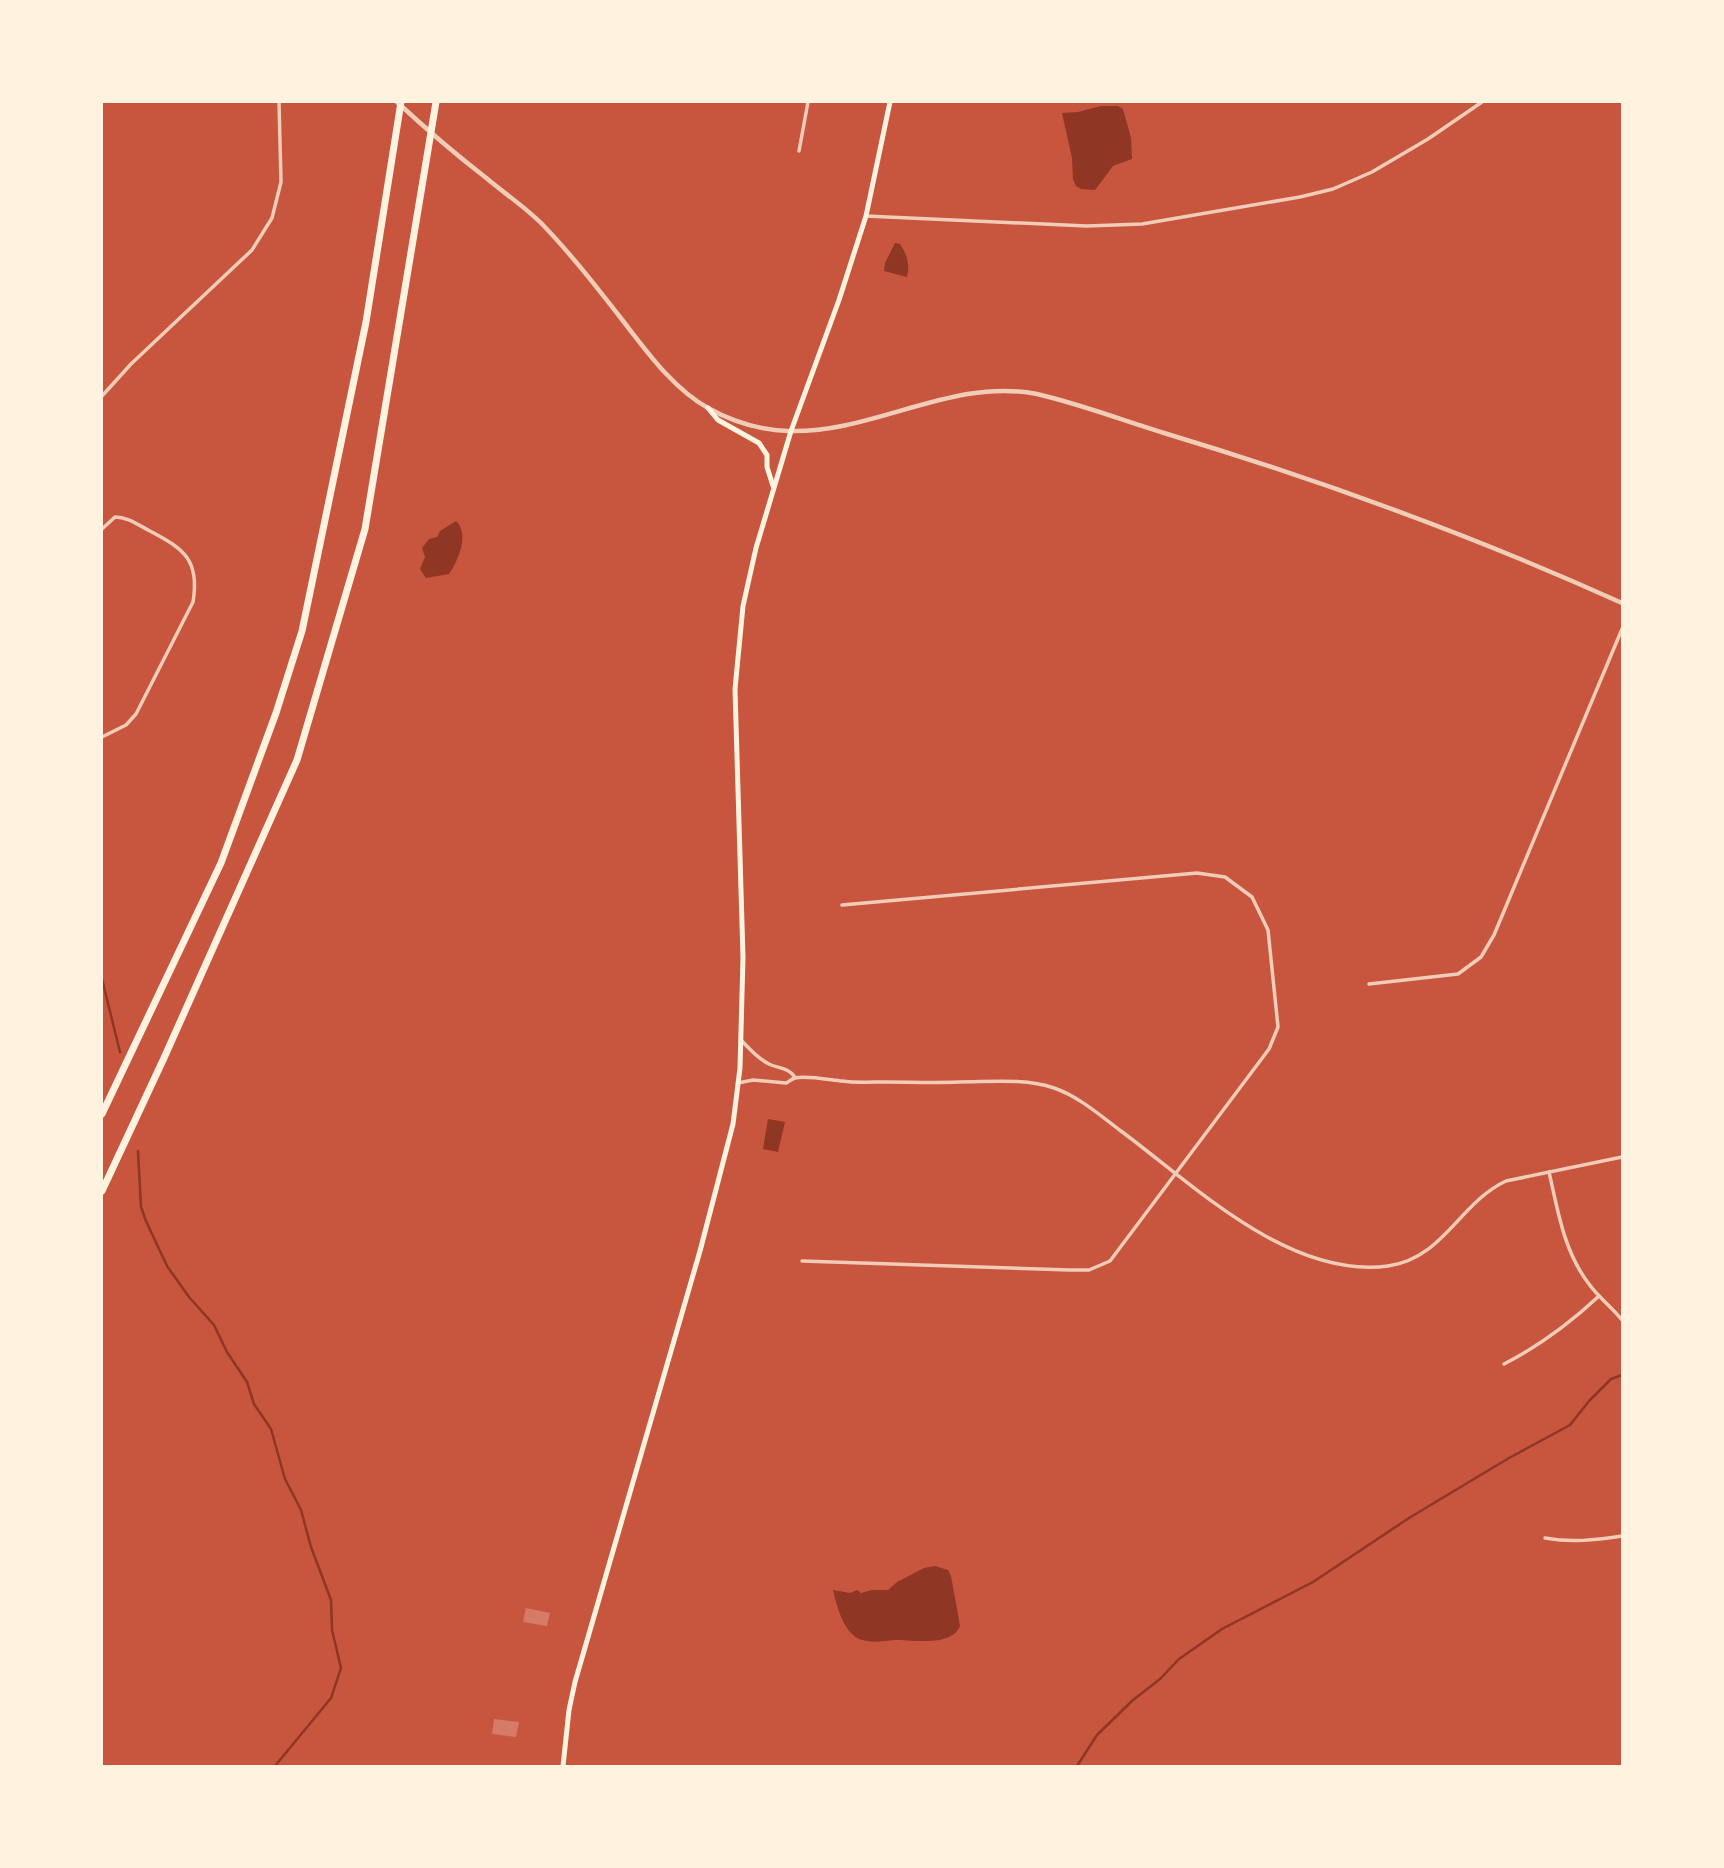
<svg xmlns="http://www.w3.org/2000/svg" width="1724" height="1868" viewBox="0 0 1724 1868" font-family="'Nunito Sans',sans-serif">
<rect width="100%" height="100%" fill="#c8553d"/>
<!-- water -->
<g fill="#8f3625">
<path d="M 1101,106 L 1118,106 L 1123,109 L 1131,138 L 1132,159 L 1113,166 L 1095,190 L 1081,189 L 1076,186 L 1073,179 L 1072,158 L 1062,113 L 1078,112 Z"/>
<path d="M 895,243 L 900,244 C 907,254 910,265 907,277 L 884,271 L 885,263 Z"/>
<path d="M 456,521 C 470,534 458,561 449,574 L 426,578 L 420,569 L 425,557 L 422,548 L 429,539 L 437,537 L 440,531 Z"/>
<path d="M 768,1119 L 785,1122 L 778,1152 L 763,1149 Z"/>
<path d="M 935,1566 L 948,1570 L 951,1576 L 960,1626 C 952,1647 912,1640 895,1640 C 883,1641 869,1644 857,1638 C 842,1628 837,1606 833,1590 L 850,1593 L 857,1590 L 861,1593 L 872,1590 L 888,1590 L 897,1582 L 924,1568 Z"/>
</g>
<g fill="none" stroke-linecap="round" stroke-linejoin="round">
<!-- stream -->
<g stroke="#8f3625" stroke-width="2.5">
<path d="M 102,979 L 120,1052"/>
<path d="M 138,1151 L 141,1207 L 146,1221 L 167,1266 L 189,1297 L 214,1325 L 227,1352 L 247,1382 L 254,1404 L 271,1429 L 285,1479 L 301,1510 L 311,1547 L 331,1600 L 332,1630 L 341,1668 L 331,1698 L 275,1766"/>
<path d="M 1077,1766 L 1097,1735 L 1133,1700 L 1160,1679 L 1179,1659 L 1222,1629 L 1313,1582 L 1409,1518 L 1509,1458 L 1570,1425 L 1589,1401 L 1611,1379 L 1622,1375"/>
</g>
</g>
<!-- building -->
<g fill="#d67c66">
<path d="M 526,1608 L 550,1613 L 547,1626 L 523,1622 Z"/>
<path d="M 494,1719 L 519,1722 L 516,1737 L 492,1734 Z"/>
</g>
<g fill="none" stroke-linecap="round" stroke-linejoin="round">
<!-- minor -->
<g stroke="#f1ccb7" stroke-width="3.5">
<path d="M 799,151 L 808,102"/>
<path d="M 866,216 L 1087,226 L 1142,224 L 1300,197 L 1333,189 L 1372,172 L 1428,139 L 1482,102"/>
<path d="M 102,396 L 131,364 L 252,250 L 272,218 L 281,182 L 279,102"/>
<path d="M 102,529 L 115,517 C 128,517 138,525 150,531 C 184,549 200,560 193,602 L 136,714 L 126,725 L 102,737"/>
<path d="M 1369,984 L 1458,974 L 1481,957 L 1494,935 L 1622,629"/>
<path d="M 741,1040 C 749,1048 758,1059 769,1064 C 780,1069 787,1067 795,1077"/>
<path d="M 738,1083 L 753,1080 L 786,1083 C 789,1082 791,1079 795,1078 C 805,1075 831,1080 842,1081 C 856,1083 871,1082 885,1082 C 909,1082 934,1083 959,1082 C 990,1082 1024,1078 1054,1088 C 1078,1096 1101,1116 1121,1131 C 1195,1186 1289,1279 1388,1266 C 1444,1258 1459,1203 1506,1181 L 1622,1157"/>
<path d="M 1549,1172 C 1558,1211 1564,1252 1589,1284 C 1598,1297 1612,1307 1622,1320"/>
<path d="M 802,1261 L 1069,1270 L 1089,1270 L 1110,1261 L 1269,1049 L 1278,1027 L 1268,930 L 1252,897 L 1225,877 L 1197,873 L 842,905"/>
<path d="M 1504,1364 C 1541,1345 1569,1324 1599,1296"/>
<path d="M 1545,1538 C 1572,1543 1595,1540 1622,1536"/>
</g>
<!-- tertiary -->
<path stroke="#f1ccb7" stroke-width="4.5" d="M 397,102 C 425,128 454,153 485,177 C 504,193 525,207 542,224 C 570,253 595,285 620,317 C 645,349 672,388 708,408 C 733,422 760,430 788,431 C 873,434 952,377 1037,394 C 1080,404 1122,420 1164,433 C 1320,480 1474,536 1622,603"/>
<!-- secondary -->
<g stroke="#fff3e0" stroke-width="5">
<path d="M 708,408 L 718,420 L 759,443 L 767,455 L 767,467 L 773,486"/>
<path d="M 563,1766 L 569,1710 L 575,1682 L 700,1251 L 733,1124 L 740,1068 L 743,957 L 735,689 L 743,606 L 756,548 L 791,431 L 839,300 L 866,216 L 890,102"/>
</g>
<!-- motorway -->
<g stroke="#fff3e0" stroke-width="7">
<path d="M 102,1114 L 221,863 L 276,713 L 302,631 L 366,322 L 401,102"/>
<path d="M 102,1191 L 164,1058 L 297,760 L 365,529 L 436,102"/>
</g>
</g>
<!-- border -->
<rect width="1724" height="1868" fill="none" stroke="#fff3e0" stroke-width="206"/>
</svg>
